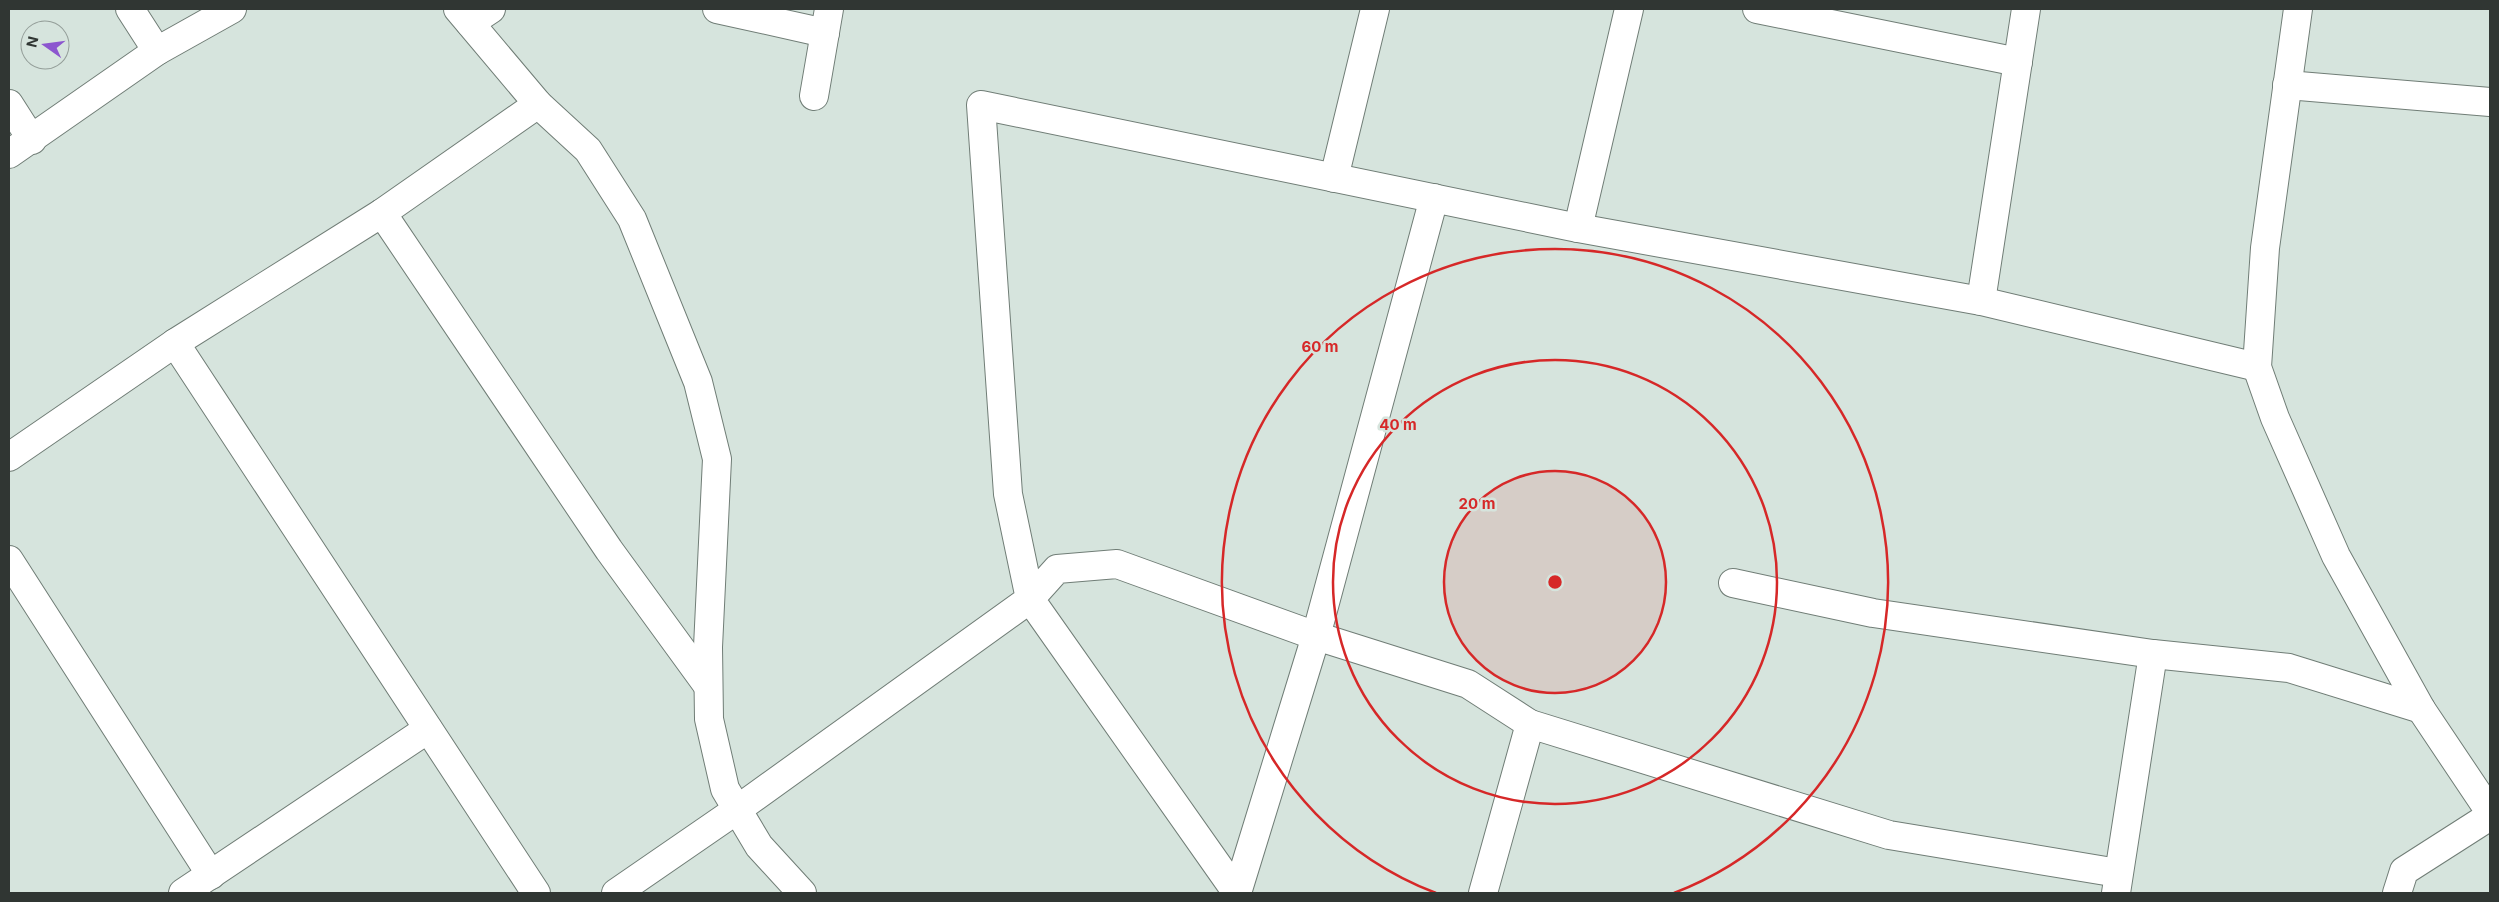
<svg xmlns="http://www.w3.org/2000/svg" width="2499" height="902" viewBox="0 0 2499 902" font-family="Inter,sans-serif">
<rect width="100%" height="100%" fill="#d6e4dd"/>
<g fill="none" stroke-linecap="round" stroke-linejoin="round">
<!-- minor casing -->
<g stroke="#707d76" stroke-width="30">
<g id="minor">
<path d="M 130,9 L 157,51"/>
<path d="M 458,9 L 538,104 L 588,150 L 632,219 L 698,382 L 717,459 L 708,647 L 709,719 L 725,789 L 759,846 L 802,893"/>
<path d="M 717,9 L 825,33"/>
<path d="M 1757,9 L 2018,62"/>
<path d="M 2298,9 L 2265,248 L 2257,367 L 2275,418 L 2336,556 L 2421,709 L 2490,812"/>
<path d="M 470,23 L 491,9"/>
<path d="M 2287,85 L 2490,102"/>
<path d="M 814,96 L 829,9"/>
<path d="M 9,104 L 32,140"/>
<path d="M 9,154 L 157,51 L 232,9"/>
<path d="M 1334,178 L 1375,9"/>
<path d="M 382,213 L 609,550 L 708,686"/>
<path d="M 1578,228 L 1629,9"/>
<path d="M 1981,301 L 2026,9"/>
<path d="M 175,343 L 536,893"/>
<path d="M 9,457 L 175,343 L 382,213 L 538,104"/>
<path d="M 9,560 L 211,875"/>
<path d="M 1733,583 L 1873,613 L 2153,654 L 2289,668 L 2421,709"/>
<path d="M 183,893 L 428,729"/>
<path d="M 616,893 L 738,809 L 1030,599 L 1008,494 L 981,105 L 1578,228 L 1981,301 L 2257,367"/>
<path d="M 1237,893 L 1030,599 L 1057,569 L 1117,564 L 1316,636 L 1468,684 L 1530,724"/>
<path d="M 1237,893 L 1316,636 L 1434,198"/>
<path d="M 1483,893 L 1530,724 L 1889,835 L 2118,873"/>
<path d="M 2116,893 L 2153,654"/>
<path d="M 2397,893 L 2404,871 L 2490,816"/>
</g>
</g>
<!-- minor -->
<use href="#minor" stroke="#fff" stroke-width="28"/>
</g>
<!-- distance rings -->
<circle cx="1555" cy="582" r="111" fill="#d62828" fill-opacity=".12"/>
<g fill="none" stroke="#d62828" stroke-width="2.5">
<circle cx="1555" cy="582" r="111"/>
<circle cx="1555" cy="582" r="222"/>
<path d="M1436 893A333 333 0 1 1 1674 893"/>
</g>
<circle cx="1555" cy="582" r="8" fill="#d62828" stroke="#d6e4dd" stroke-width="2.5"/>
<g font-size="15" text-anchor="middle" font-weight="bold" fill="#d62828" stroke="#d6e4dd" stroke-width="5" stroke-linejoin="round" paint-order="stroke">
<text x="1320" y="352">60 m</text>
<text x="1398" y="430">40 m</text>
<text x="1477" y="509">20 m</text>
</g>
<!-- border -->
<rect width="2499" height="902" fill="none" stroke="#303633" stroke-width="20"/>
<!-- north arrow -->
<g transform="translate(45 45) rotate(284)"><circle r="24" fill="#d6e4dd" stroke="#949e99"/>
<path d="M0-4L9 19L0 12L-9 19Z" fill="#8c56cf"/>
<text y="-8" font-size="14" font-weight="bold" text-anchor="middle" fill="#303633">N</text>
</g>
</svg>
